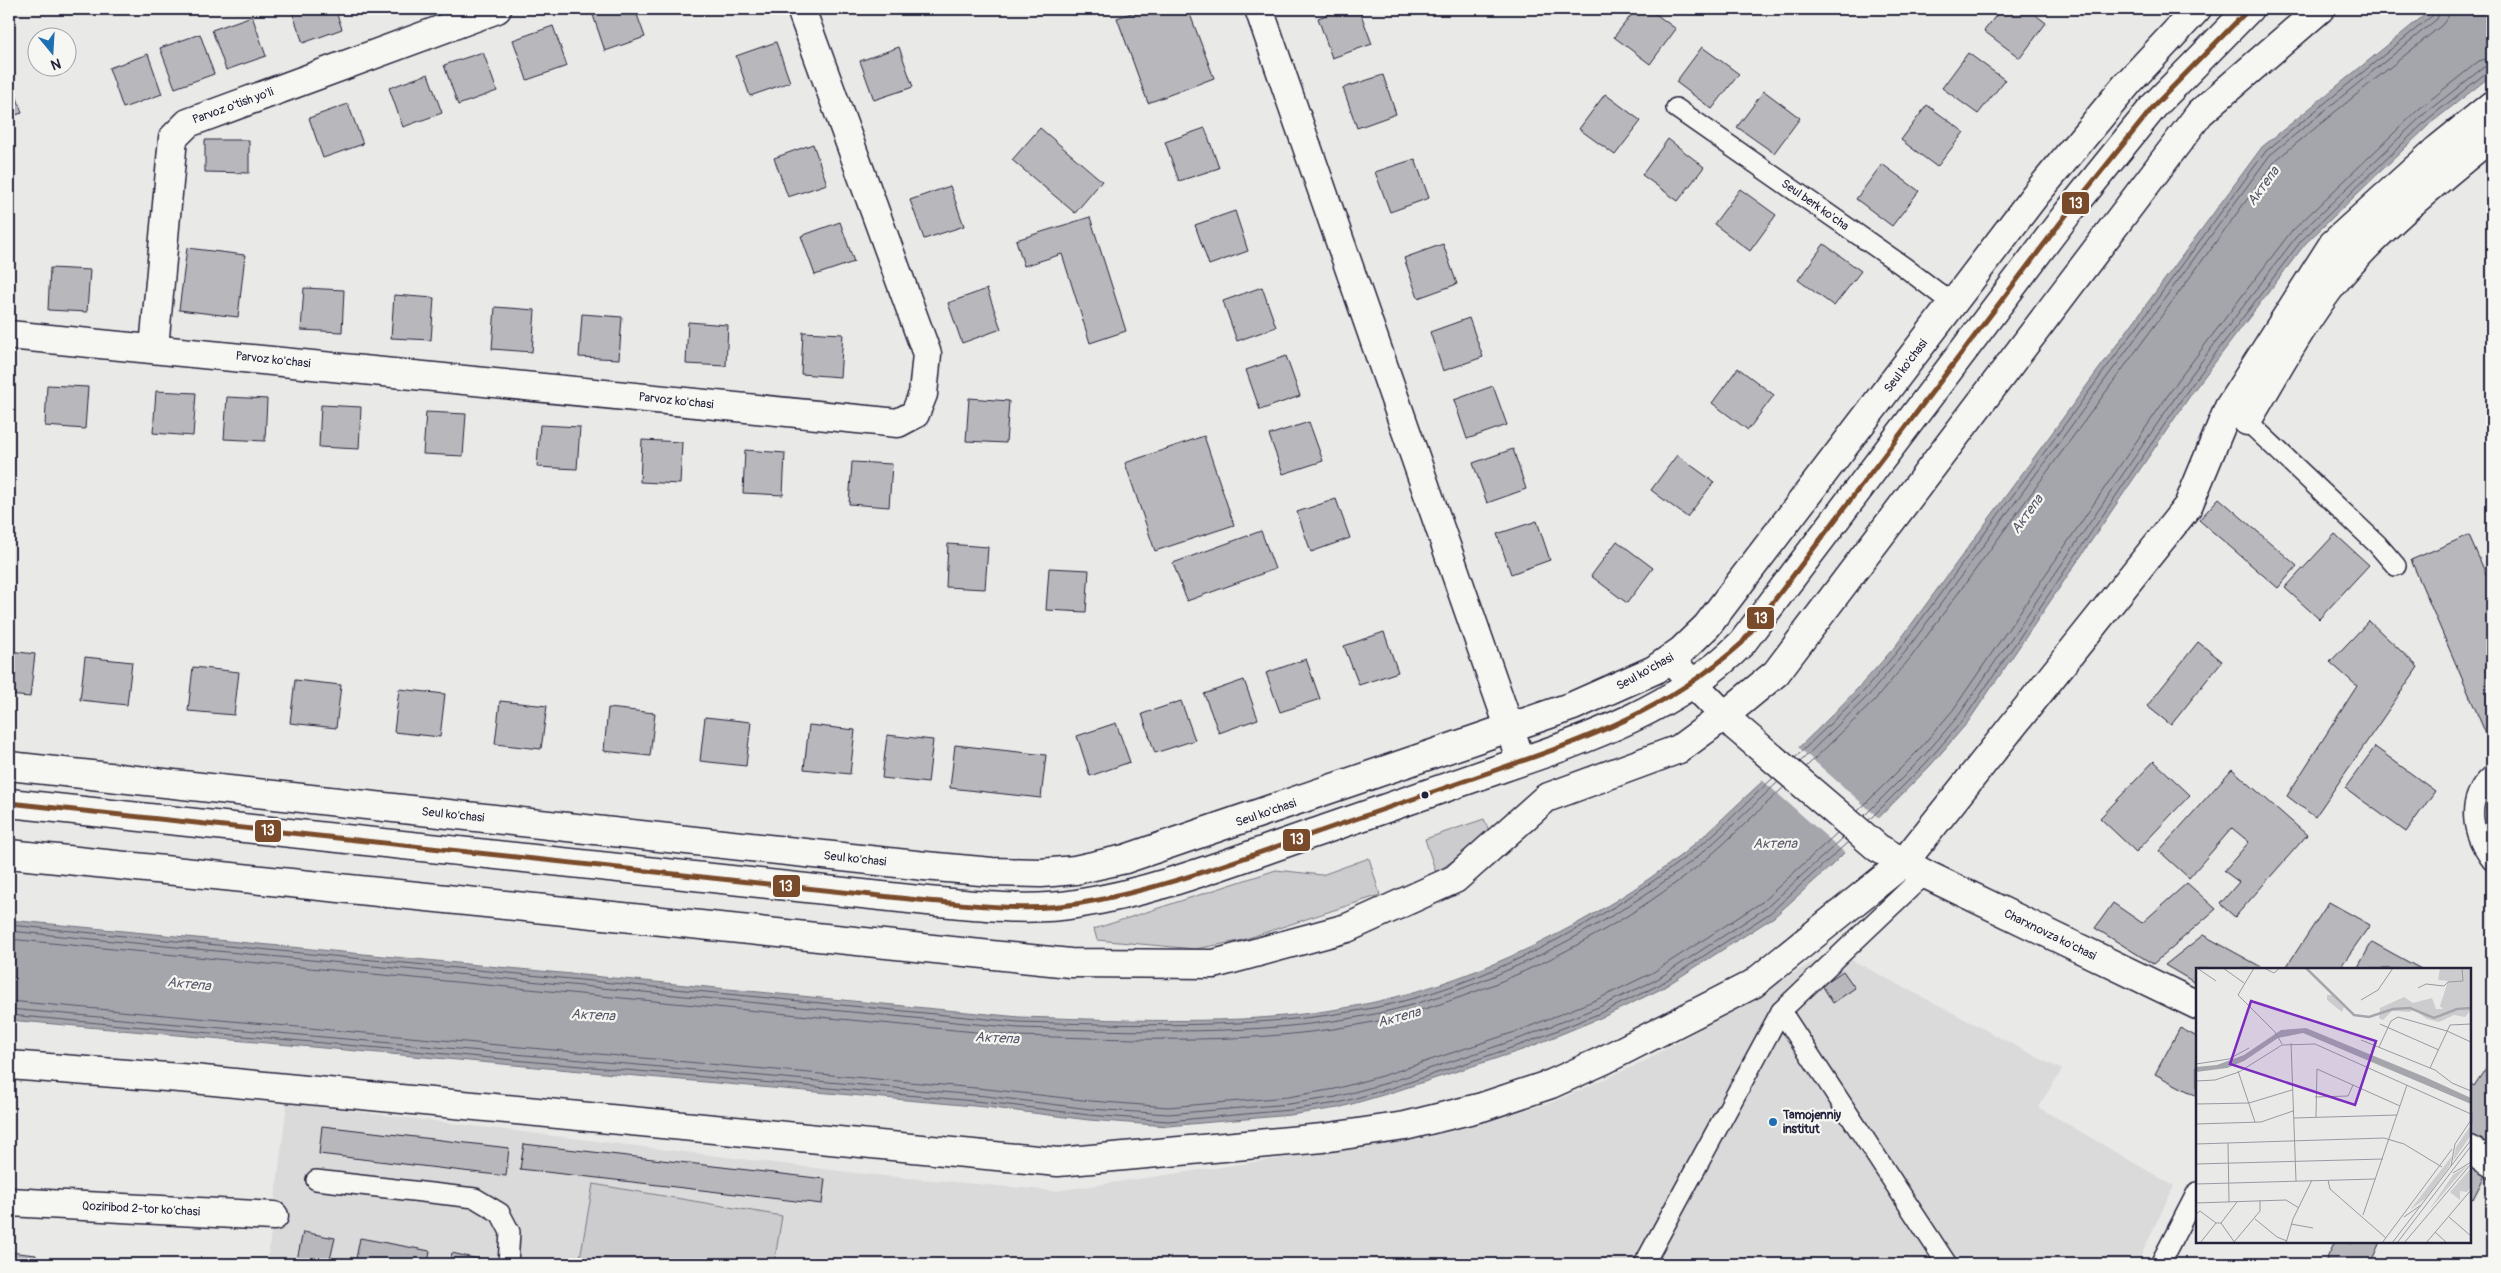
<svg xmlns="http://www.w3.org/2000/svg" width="2501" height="1273" viewBox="0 0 2501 1273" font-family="Pangolin,sans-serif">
<rect width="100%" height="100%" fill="#e9e9e7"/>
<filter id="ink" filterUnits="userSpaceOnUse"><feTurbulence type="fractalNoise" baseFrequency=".02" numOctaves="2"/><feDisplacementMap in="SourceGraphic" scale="10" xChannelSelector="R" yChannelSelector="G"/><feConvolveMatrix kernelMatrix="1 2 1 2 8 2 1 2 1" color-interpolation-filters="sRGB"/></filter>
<g filter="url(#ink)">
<!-- built -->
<path fill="#dadada" d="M 1844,956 L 2062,1070 L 2038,1107 L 2174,1186 L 2137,1264 L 267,1264 L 287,1103 L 864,1174 L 1055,1191 L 1429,1137 L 1553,1102 L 1645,1061 L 1813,962 L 1827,958 Z"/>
<!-- green -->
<g fill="#ccccce" stroke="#777784">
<path d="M 1484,819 L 1490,833 L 1436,873 L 1425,839 Z"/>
<path d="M 1369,858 L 1380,895 L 1239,941 L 1195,949 L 1097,940 L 1094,929 L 1276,870 L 1322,875 Z"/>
<path d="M 593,1184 L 782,1216 L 774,1264 L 579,1264 Z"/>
</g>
<!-- water -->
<path fill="#a5a5ac" stroke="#71717f" d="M 2432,9 L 2492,9 L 2492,75 L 2431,123 L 2305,244 L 2194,390 L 1968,722 L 1930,766 L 1832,865 L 1774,917 L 1661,989 L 1605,1016 L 1525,1049 L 1390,1093 L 1338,1108 L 1290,1115 L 1168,1126 L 1089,1120 L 985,1107 L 9,1020 L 9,920 L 1019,1017 C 1136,1020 1259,1028 1375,1002 C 1483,978 1598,921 1685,852 C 1712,830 1737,804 1763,781 C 1811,737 1856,693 1897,644 L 2262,147 Z"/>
<!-- pier -->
<path fill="#e9e9e7" d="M 1797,746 L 1880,819 L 1846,854 L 1761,779 Z"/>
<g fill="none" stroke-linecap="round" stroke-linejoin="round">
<!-- shore -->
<g stroke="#565668" stroke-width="1">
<path d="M 1795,758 L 1864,691 L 1901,647 L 2266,151 L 2433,15 L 2435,9"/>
<path d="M 1800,762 L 1869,695 L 1906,651 L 2270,155 L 2437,19 L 2441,9"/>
<path d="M 1806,767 L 1874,701 L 1912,656 L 2276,160 L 2442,25 L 2448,17 L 2449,9"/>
<path d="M 1858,811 L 1916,753 L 1953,710 L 2179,379 L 2290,233 L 2419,109 L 2479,61 L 2492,57"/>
<path d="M 1864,816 L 1922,758 L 1959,715 L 2185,383 L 2296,237 L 2424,114 L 2484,67 L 2492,65"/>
<path d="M 1869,820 L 1926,763 L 1964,719 L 2190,387 L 2301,241 L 2428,119 L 2487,72 L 2492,71"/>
<path d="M 9,925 L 1018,1022 C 1137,1025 1256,1030 1373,1008 C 1481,987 1601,923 1687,856 C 1718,833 1745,804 1773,778"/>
<path d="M 9,931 L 1018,1028 C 1137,1031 1258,1037 1375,1014 C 1484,991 1604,929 1692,861 C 1722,837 1750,808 1778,782"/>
<path d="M 9,939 L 1017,1036 C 1137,1039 1260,1046 1378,1021 C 1488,997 1608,937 1697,867 C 1727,842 1755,814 1784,787"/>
<path d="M 9,1001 L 987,1089 L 1091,1101 L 1168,1107 L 1288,1097 L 1335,1089 L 1385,1075 L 1518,1031 L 1598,999 L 1652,973 L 1762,902 L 1837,833"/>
<path d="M 9,1009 L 986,1096 L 1090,1109 L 1168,1114 L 1289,1104 L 1336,1097 L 1387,1083 L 1521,1038 L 1601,1006 L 1656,980 L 1766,908 L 1843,838"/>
<path d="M 9,1015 L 985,1102 L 1089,1115 L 1168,1121 L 1290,1110 L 1338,1103 L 1389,1089 L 1523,1044 L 1603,1012 L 1659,985 L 1770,913 L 1848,842"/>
</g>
</g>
<!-- building -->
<g fill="#b8b8bc" stroke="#22223b">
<path d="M 291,9 L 335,9 L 342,29 L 303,43 Z"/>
<path d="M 601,9 L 635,9 L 645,37 L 605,51 L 592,12 Z"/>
<path d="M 1143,9 L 1188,9 L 1214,78 L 1148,103 L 1117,18 Z"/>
<path d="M 1344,9 L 1359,9 L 1372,44 L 1332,58 L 1318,18 Z"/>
<path d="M 1636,9 L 1649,9 L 1676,29 L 1650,64 L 1614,37 Z"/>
<path d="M 2001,9 L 2028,9 L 2046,23 L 2020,58 L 1984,31 Z"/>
<path d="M 252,16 L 266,56 L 226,70 L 212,30 Z"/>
<path d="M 553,26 L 567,66 L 527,80 L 513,40 Z"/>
<path d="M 200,34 L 214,74 L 175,88 L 160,48 Z"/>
<path d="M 776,42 L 790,82 L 750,96 L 736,56 Z"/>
<path d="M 899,47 L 913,87 L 874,100 L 860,61 Z"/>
<path d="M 1702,47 L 1739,74 L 1712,109 L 1676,82 Z"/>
<path d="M 483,52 L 497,91 L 458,105 L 444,65 Z"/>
<path d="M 1968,53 L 2005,80 L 1978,114 L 1942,88 Z"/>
<path d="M 148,54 L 162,94 L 123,108 L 109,68 Z"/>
<path d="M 9,73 L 22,113 L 9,117 Z"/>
<path d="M 428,74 L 442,113 L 403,127 L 389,88 Z"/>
<path d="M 1383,75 L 1396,114 L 1357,128 L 1343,88 Z"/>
<path d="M 1764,91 L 1800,118 L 1774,153 L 1737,127 Z"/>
<path d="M 1605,94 L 1641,121 L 1615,155 L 1579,129 Z"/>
<path d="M 348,104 L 363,144 L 323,158 L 309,118 Z"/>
<path d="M 1927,105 L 1964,132 L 1937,167 L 1901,140 Z"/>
<path d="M 1040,128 L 1102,181 L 1075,213 L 1012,160 Z"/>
<path d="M 1205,128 L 1219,168 L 1179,181 L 1165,142 Z"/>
<path d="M 1668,139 L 1704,167 L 1678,201 L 1642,175 Z"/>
<path d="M 205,140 L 249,140 L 249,173 L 205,172 Z"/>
<path d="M 813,144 L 827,184 L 788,197 L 774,158 Z"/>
<path d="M 1415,159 L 1429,198 L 1390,212 L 1375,172 Z"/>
<path d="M 1882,164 L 1919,191 L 1892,226 L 1856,199 Z"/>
<path d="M 950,186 L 964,226 L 924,239 L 910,200 Z"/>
<path d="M 1740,189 L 1776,215 L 1750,251 L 1714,224 Z"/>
<path d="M 1235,211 L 1248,251 L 1209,265 L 1195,225 Z"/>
<path d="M 1090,217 L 1126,331 L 1090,343 L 1062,254 L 1024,266 L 1016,240 Z"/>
<path d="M 840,222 L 854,262 L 815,275 L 801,236 Z"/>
<path d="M 1443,244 L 1457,284 L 1418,298 L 1404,258 Z"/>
<path d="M 1824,244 L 1861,271 L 1834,306 L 1798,280 Z"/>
<path d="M 187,248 L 245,255 L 238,317 L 179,310 Z"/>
<path d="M 50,268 L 90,270 L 87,312 L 48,310 Z"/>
<path d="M 1262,287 L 1276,327 L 1237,341 L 1223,301 Z"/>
<path d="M 304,288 L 344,290 L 342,332 L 301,330 Z"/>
<path d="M 987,289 L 1001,329 L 962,343 L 948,303 Z"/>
<path d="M 394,295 L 434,298 L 431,340 L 391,338 Z"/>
<path d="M 495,307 L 535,310 L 532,352 L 492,349 Z"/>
<path d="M 582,314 L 622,317 L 619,359 L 579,357 Z"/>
<path d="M 1469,318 L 1483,357 L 1443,371 L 1430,332 Z"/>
<path d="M 688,322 L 728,325 L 726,366 L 686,364 Z"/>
<path d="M 803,332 L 843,334 L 840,377 L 801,374 Z"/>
<path d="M 1286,356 L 1300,396 L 1260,410 L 1246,370 Z"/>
<path d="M 1738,368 L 1774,395 L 1748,430 L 1712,403 Z"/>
<path d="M 47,385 L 88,387 L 85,429 L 45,426 Z"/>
<path d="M 1493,386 L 1507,425 L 1467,439 L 1454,400 Z"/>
<path d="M 156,391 L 196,393 L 193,436 L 153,433 Z"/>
<path d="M 227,397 L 267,399 L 265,441 L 224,439 Z"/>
<path d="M 969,398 L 1009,401 L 1006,443 L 966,441 Z"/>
<path d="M 321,405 L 361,407 L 359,449 L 319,447 Z"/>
<path d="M 426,412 L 466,414 L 463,456 L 423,454 Z"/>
<path d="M 1309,422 L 1323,461 L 1283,474 L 1269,435 Z"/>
<path d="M 540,425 L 580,427 L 577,469 L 537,467 Z"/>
<path d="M 1204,436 L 1234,525 L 1155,551 L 1125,463 Z"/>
<path d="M 642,440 L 682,442 L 680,484 L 640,482 Z"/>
<path d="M 1513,449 L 1526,489 L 1487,503 L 1473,463 Z"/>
<path d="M 745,450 L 785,453 L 783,495 L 743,493 Z"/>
<path d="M 1677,455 L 1714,482 L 1687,517 L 1651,490 Z"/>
<path d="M 852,462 L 892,464 L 889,507 L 849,504 Z"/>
<path d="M 2219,498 L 2297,566 L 2278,588 L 2199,520 Z"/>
<path d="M 1336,499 L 1350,538 L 1311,552 L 1297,512 Z"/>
<path d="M 1537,521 L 1550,560 L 1511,574 L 1497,534 Z"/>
<path d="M 1261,531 L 1275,569 L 1187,601 L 1173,563 Z"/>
<path d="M 2335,534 L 2369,565 L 2319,619 L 2285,588 Z"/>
<path d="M 2469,535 L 2492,588 L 2492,739 L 2489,741 L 2411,560 Z"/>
<path d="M 1617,541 L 1653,568 L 1627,603 L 1591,576 Z"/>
<path d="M 948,544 L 988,547 L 985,589 L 946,587 Z"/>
<path d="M 1049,568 L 1089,570 L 1086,612 L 1046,610 Z"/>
<path d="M 2369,621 L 2418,667 L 2315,817 L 2287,796 L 2357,686 L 2330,662 Z"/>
<path d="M 1384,632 L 1398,672 L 1359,685 L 1344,646 Z"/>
<path d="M 2198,642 L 2222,661 L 2171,725 L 2147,706 Z"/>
<path d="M 9,651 L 35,654 L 30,697 L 9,695 Z"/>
<path d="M 85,657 L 132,662 L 127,705 L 80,700 Z"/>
<path d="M 1306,659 L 1320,699 L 1280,712 L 1266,673 Z"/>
<path d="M 193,667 L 239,672 L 234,715 L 188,711 Z"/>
<path d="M 295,680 L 341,685 L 336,728 L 290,723 Z"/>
<path d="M 1244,680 L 1258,719 L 1219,733 L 1204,694 Z"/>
<path d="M 399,689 L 445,694 L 440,737 L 394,732 Z"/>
<path d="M 500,701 L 547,706 L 541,749 L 495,744 Z"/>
<path d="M 1181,701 L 1195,740 L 1155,753 L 1142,714 Z"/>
<path d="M 608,708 L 655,713 L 650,756 L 604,751 Z"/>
<path d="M 705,717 L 751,722 L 746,766 L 700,761 Z"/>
<path d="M 1116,723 L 1130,762 L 1090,776 L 1077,736 Z"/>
<path d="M 809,725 L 855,730 L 850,774 L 804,769 Z"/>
<path d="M 887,735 L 933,740 L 928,783 L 882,778 Z"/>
<path d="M 955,745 L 1046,755 L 1041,798 L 950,788 Z"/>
<path d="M 2375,747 L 2435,791 L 2406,832 L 2345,788 Z"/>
<path d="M 2154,761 L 2190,795 L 2136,852 L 2100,818 Z"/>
<path d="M 2232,769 L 2307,835 L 2235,917 L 2220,904 L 2239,882 L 2224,871 L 2249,842 L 2232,828 L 2189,878 L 2159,851 Z"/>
<path d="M 2187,883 L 2216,909 L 2153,964 L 2095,928 L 2113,903 L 2142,923 Z"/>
<path d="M 2329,902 L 2370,925 L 2339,969 L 2285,969 Z"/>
<path d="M 2203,935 L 2265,969 L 2197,969 L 2197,984 L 2165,965 Z"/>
<path d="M 2372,942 L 2421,969 L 2357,969 Z"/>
<path d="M 1843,971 L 1855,988 L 1833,1003 L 1822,985 Z"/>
<path d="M 2180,1028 L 2197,1037 L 2197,1096 L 2155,1074 Z"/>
<path d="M 2492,1059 L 2492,1147 L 2470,1134 L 2470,1083 L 2474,1086 Z"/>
<path d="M 322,1126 L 509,1148 L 506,1176 L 319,1154 Z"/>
<path d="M 524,1144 L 825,1179 L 822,1204 L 520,1169 Z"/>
<path d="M 2470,1160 L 2488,1169 L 2473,1199 L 2470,1197 Z"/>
<path d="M 303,1232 L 335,1238 L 329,1264 L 296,1264 Z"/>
<path d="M 360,1238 L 430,1251 L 428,1264 L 355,1264 Z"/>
<path d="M 2335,1242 L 2380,1242 L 2370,1264 L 2324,1264 Z"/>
<path d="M 9,1252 L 36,1255 L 35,1264 L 9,1264 Z"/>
<path d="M 452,1253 L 486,1261 L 485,1264 L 449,1264 Z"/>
<path d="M 39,1259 L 92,1264 L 38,1264 Z"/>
</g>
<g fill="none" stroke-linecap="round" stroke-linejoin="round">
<!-- lane casing -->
<g stroke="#22223b" stroke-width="22">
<g id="lane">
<path d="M 1676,108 L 1903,266 L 1953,304"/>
<path d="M 2247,421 L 2377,544 L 2396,566"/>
<path d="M 2492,775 C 2464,799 2471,834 2492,861"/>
<path d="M 1925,874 L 1781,1011 L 1947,1264"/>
<path d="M 316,1180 L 475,1198 L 500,1213 L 510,1232 L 508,1264"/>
<path d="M 1644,1264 L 1781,1011"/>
<path d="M 2160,1264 L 2197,1192"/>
</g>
</g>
<!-- street casing -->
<g stroke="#22223b" stroke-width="31">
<g id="street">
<path d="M 1259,9 L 1521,761"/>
<path d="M 9,335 L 898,423 L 915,414 L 923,394 L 927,354 L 801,9"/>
<path d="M 154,348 L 173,138 L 188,123 L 497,9"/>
<path d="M 2247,421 C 2275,374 2302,323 2336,280 C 2382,225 2437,181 2492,136"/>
<path d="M 1670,660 L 1735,726 L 1878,848 L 1925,874 L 2197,1005"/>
<path d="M 9,854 L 1070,963 L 1214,964 L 1347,928 L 1455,879 L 1546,798 L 1679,749 L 1725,715 L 1776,673 L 2200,113 L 2320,9"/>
<path d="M 9,1065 L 193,1079 L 1058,1162 L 1323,1138 L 1405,1126 L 1482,1107 L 1551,1084 L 1604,1060 L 1753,984 L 1904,862 L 2188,506 L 2229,407 L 2333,244 L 2439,148 L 2492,105"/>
<path d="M 2470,1150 L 2492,1163"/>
<path d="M 9,1202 L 274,1216"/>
</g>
</g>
<!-- secondary casing -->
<g stroke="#22223b" stroke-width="31">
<g id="secondary">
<path d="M 9,766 L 925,866 L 992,872 L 1041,873 L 1075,870 L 1125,859 L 1573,706 L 1654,670 L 1681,651 L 1707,626 L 2036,194 L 2128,83 L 2197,9"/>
<path d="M 9,803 L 928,901 C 978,905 1027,912 1076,904 C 1161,891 1242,857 1323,830 C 1381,810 1439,790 1496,770 C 1584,740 1675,710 1742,643 L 2067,214 L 2154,106 L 2249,9"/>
</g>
</g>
<!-- lane -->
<use href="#lane" stroke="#f6f6f2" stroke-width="19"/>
<!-- street -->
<use href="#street" stroke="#f6f6f2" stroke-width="28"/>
<!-- secondary -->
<use href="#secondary" stroke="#f6f6f2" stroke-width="28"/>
<!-- bus-1 casing -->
<g stroke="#f6f6f2" stroke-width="9">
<path id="bus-1" d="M 9,803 L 928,901 C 977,905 1027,912 1076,904 C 1169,889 1258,852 1347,822 C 1397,805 1446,787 1496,770 C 1589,738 1667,710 1742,643 L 2067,214 L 2154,106 L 2249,9"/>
</g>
<!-- bus-1 -->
<use href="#bus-1" stroke="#7a4b2a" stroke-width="5"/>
</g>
</g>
<!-- markers -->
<circle fill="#22223b" stroke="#f6f6f2" stroke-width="2" cx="1425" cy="795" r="4.5"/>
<circle fill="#1f6fb2" stroke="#f6f6f2" stroke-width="2" cx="1773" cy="1122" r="5"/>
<g text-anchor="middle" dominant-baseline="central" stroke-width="4.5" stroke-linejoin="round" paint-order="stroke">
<!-- street labels -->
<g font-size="12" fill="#22223b" stroke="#f6f6f2">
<text transform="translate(233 106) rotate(-20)">Parvoz o'tish yo'li</text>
<text transform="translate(1815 205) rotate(35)">Seul berk ko'cha</text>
<text transform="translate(273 360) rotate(6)">Parvoz ko'chasi</text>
<text transform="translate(1906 366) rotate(-53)">Seul ko'chasi</text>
<text transform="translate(676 401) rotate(6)">Parvoz ko'chasi</text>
<text transform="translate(1645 672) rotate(-29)">Seul ko'chasi</text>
<text transform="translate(1266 813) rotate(-19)">Seul ko'chasi</text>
<text transform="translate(453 815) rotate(6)">Seul ko'chasi</text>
<text transform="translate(855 859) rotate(6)">Seul ko'chasi</text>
<text transform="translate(2050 935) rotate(26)">Charxnovza ko'chasi</text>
<text transform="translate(141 1209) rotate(3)">Qoziribod 2-tor ko‘chasi</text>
</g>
<!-- poi labels -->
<g font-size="12" font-weight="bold" fill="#22223b" stroke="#f6f6f2" text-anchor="start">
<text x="1783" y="1115">Tamojenniy<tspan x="1783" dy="14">institut</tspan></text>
</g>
<!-- water labels -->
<g font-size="14" font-style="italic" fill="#565668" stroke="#f6f6f2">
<text transform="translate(2263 186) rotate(-54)">Актепа</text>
<text transform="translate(2027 514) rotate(-54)">Актепа</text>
<text x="1775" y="843">Актепа</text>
<text transform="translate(189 984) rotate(6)">Актепа</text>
<text transform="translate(593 1015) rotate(3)">Актепа</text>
<text transform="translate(1399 1017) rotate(-15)">Актепа</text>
<text transform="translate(997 1038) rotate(3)">Актепа</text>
</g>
</g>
<!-- overview -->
<g transform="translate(2196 968)">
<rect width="275" height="275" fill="#e9e9e7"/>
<path d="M 244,0 L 275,0 L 275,42 L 269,49 L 258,47 L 243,54 L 231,51 L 217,41 L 214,44 L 196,43 L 187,52 L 183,50 L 184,40 L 208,29 L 217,35 L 236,30 L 240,41 L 247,41 L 244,38 L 252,13 L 242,12 ZM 136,27 L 148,39 L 146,44 L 131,32 L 131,27 ZM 275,157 L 275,167 L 257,193 L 260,179 ZM 256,188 L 253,199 L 230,230 L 214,242 ZM 272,197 L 263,207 L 233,242 L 257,207 ZM 275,200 L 275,219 L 271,224 L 264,223 L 264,232 L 254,224 Z" fill="#ccccce"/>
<path d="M 110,60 L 229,109 L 275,130 L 275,136 L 107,65 L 82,70 L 48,93 L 31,100 L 0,104 L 0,99 L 21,97 L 48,87 L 85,62 Z" fill="#a5a5ac"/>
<path fill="none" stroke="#a5a5ac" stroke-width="2.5" d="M 110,0 L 158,47 L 173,49 L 197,41 L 214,40 L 238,50 L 261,41 L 275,40"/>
<path fill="none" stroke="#9999a2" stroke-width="1" d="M 1,0 L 20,13M 27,0 L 48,15M 58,0 L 42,27 L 79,64 L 86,76M 68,0 L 78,5 L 84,0M 222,20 L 230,16 L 248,18 L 252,14 L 267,13 L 266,0M 165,32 L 182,22 L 197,0M 184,56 L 243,82M 165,72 L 239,102 L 256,115 L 275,123M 95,75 L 100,213M 183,79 L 195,53 L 202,49 L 251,63 L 275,74M 0,96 L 33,91 L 53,80M 234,100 L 254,57 L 275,56M 42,103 L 59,154M 0,113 L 19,112 L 43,104 L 86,77 L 119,76 L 275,146M 119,129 L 152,128 L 157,117M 0,136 L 53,135 L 96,122M 120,149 L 121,101 L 204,138M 98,150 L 201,147M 0,156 L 65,154 L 97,143M 32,175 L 33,234M 0,176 L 188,170 L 208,176 L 246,199M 259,176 L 275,152M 0,196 L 187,191M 255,198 L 259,176M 257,205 L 275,194M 132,212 L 134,221 L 190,270M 0,216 L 179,211M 0,235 L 90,232 L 103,240M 0,246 L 4,243 L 20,255 L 25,255 L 39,275M 167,247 L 211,117M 208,249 L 225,237M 253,249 L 275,268M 59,251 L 81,269 L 91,273M 25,255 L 41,234M 95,256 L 117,260M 239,264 L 251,275M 38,274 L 64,243 L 64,232M 4,275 L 20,255M 90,275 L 97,251 L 116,212M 186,275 L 256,181M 196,275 L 275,172M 201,275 L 275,178M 208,275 L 275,196M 230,275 L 275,222"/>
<path fill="#7b2cbf" fill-opacity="0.15" stroke="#7b2cbf" stroke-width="2.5" d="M 55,33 L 180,73 L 159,137 L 34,96 Z"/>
<rect width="275" height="275" fill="none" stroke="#22223b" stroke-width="2.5"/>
</g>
<g stroke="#f6f6f2" stroke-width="2">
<rect x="2061" y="191" width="29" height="24" rx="5" fill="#7a4b2a"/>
<rect x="1746" y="606" width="29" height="24" rx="5" fill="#7a4b2a"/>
<rect x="254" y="819" width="28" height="24" rx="5" fill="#7a4b2a"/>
<rect x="1282" y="828" width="29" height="24" rx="5" fill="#7a4b2a"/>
<rect x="772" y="874" width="29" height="24" rx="5" fill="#7a4b2a"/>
</g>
<g font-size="14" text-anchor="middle" font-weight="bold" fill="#fff">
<text x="2076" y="208">13</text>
<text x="1761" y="623">13</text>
<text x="268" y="835">13</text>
<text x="1297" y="844">13</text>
<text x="786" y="891">13</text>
</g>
<!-- margin -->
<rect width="2501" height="1273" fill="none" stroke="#f6f6f2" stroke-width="30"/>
<rect x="15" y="15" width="2471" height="1243" fill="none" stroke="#22223b" stroke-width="2" filter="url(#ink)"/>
<!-- north arrow -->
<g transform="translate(52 52) rotate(162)"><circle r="24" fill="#f6f6f2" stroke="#a1a1a9"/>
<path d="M0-4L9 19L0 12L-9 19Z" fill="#1f6fb2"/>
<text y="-8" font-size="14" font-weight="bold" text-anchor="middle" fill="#22223b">N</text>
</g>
</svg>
